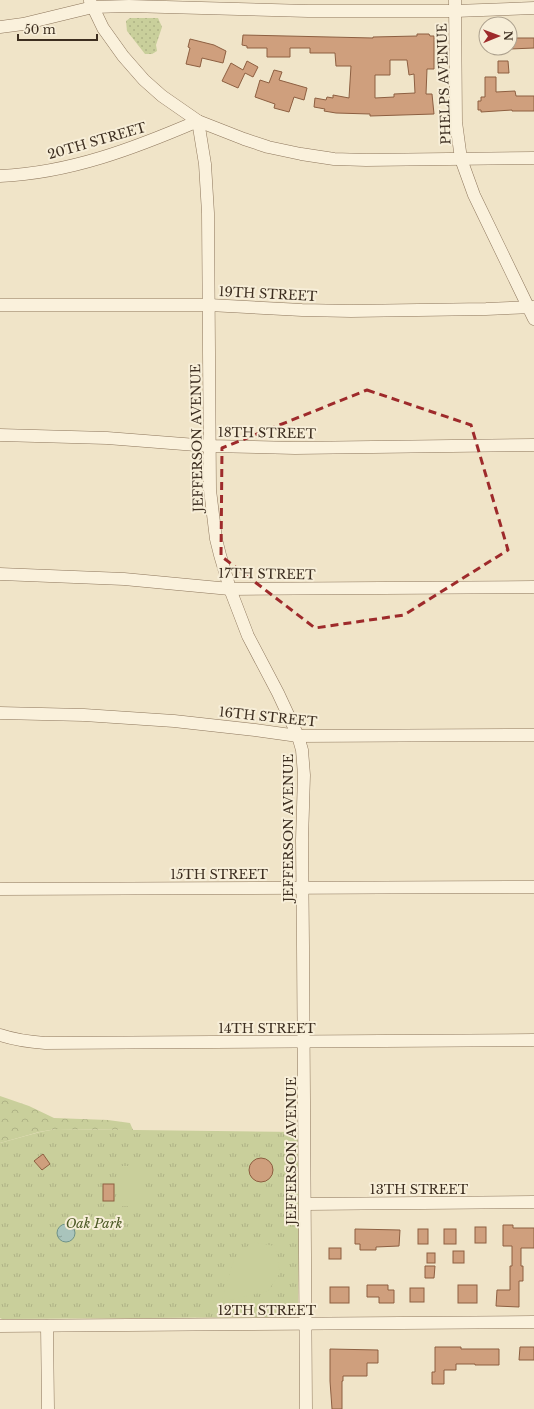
<svg xmlns="http://www.w3.org/2000/svg" width="534" height="1409" viewBox="0 0 534 1409" font-family="'Libre Baskerville',serif">
<defs>
<pattern id="grass-tufts" width="24" height="20" patternUnits="userSpaceOnUse"><rect width="24" height="20" fill="#c9cf9b"/><path d="M3 7l-1-3M5 7V3M7 7l1-3M15 17l-1-3M17 17v-4M19 17l1-3" fill="none" stroke="#aeb285"/></pattern>
<pattern id="forest-crowns" width="20" height="18" patternUnits="userSpaceOnUse"><rect width="20" height="18" fill="#c9cf9b"/><path d="M2 6a3 3 0 1 1 6 0M12 15a3 3 0 1 1 6 0" fill="none" stroke="#aeb285"/></pattern>
<pattern id="garden-dots" width="8" height="8" patternUnits="userSpaceOnUse"><rect width="8" height="8" fill="#c9cf9b"/><path d="M2 2h.1M6 6h.1" fill="none" stroke="#aeb285" stroke-width="1.8" stroke-linecap="round"/></pattern>
<pattern id="water-ripples" width="26" height="14" patternUnits="userSpaceOnUse"><rect width="26" height="14" fill="#a9c4bc"/><path d="M2 4q2-2 4 0t4 0M15 11q2-2 4 0t4 0" fill="none" stroke="#8ba098"/></pattern>
</defs>
<rect width="100%" height="100%" fill="#f0e4c8"/>
<!-- grass -->
<path fill="url(#grass-tufts)" d="M 56,1129 L 300,1132 L 298,1314 L 294,1317 L 2,1319 L 0,1318 L 0,1143 L 40,1132 Z"/>
<!-- forest -->
<path fill="url(#forest-crowns)" d="M 0,1096 L 29,1106 L 54,1118 L 108,1120 L 130,1123 L 133,1130 L 56,1129 L 39,1132 L 0,1143 Z"/>
<!-- garden -->
<path fill="url(#garden-dots)" d="M 130,18 L 158,18 L 162,27 L 156,45 L 157,51 L 152,54 L 145,54 L 127,31 L 126,21 Z"/>
<!-- pitch -->
<g fill="#c9cf9b">
<rect x="117" y="1166" width="25" height="40"/>
<path d="M 252,1242 L 275,1246 L 280,1273 L 268,1291 L 221,1302 L 234,1260 Z"/>
</g>
<!-- water -->
<circle fill="url(#water-ripples)" stroke="#6f938a" cx="66" cy="1233" r="9"/>
<!-- building -->
<g fill="#cf9f7d" stroke="#8d5f41" fill-rule="evenodd">
<path d="M 417,34 L 429,34 L 430,36 L 434,36 L 434,69 L 427,69 L 426,94 L 432,94 L 434,114 L 370,116 L 370,114 L 336,113 L 324,111 L 325,109 L 314,107 L 315,98 L 326,100 L 327,97 L 333,98 L 333,95 L 349,98 L 351,66 L 336,66 L 335,53 L 310,53 L 310,48 L 290,48 L 290,57 L 267,57 L 267,48 L 247,48 L 247,46 L 242,45 L 243,35 L 373,38 L 373,37 L 417,36 ZM 390,60 L 407,60 L 409,75 L 414,74 L 415,93 L 394,94 L 394,97 L 375,98 L 375,75 L 390,75 Z"/>
<path d="M 510,38 L 534,38 L 534,48 L 510,49 Z"/>
<path d="M 190,39 L 214,45 L 226,51 L 223,63 L 202,58 L 200,67 L 186,64 L 190,48 L 188,47 Z"/>
<path d="M 247,61 L 258,67 L 253,77 L 245,73 L 238,88 L 222,81 L 231,63 L 243,70 Z"/>
<path d="M 498,61 L 508,61 L 509,73 L 498,73 Z"/>
<path d="M 274,70 L 282,72 L 279,80 L 307,88 L 304,100 L 294,97 L 289,112 L 274,108 L 275,104 L 255,97 L 260,80 L 269,83 Z"/>
<path d="M 485,77 L 496,77 L 496,92 L 515,91 L 516,96 L 534,96 L 534,111 L 512,111 L 512,110 L 481,112 L 481,110 L 478,110 L 478,101 L 481,101 L 481,97 L 485,97 Z"/>
<path d="M 43,1154 L 50,1164 L 42,1170 L 34,1161 Z"/>
<circle cx="261" cy="1170" r="12"/>
<rect x="103" y="1184" width="11" height="17"/>
<path d="M 503,1225 L 513,1225 L 513,1228 L 534,1228 L 534,1248 L 521,1248 L 521,1266 L 523,1266 L 523,1281 L 519,1281 L 519,1307 L 496,1306 L 497,1290 L 510,1290 L 510,1266 L 512,1266 L 512,1246 L 503,1246 Z"/>
<rect x="475" y="1227" width="11" height="16"/>
<path d="M 355,1229 L 400,1230 L 399,1246 L 376,1247 L 376,1250 L 360,1250 L 360,1244 L 355,1244 Z"/>
<rect x="418" y="1229" width="10" height="15"/>
<rect x="444" y="1229" width="12" height="15"/>
<rect x="329" y="1248" width="12" height="11"/>
<rect x="453" y="1251" width="11" height="12"/>
<rect x="427" y="1253" width="8" height="10"/>
<path d="M 425,1266 L 435,1266 L 434,1278 L 425,1278 Z"/>
<path d="M 367,1285 L 388,1285 L 388,1290 L 394,1290 L 394,1303 L 379,1303 L 379,1297 L 367,1297 Z"/>
<rect x="458" y="1285" width="19" height="18"/>
<rect x="330" y="1287" width="19" height="16"/>
<rect x="410" y="1288" width="14" height="14"/>
<path d="M 435,1347 L 461,1347 L 461,1349 L 499,1349 L 499,1365 L 475,1365 L 475,1364 L 456,1364 L 456,1370 L 444,1370 L 444,1384 L 432,1384 L 432,1372 L 435,1372 Z"/>
<path d="M 520,1347 L 534,1347 L 534,1360 L 519,1360 Z"/>
<path d="M 330,1349 L 378,1350 L 378,1363 L 367,1363 L 367,1376 L 343,1376 L 343,1381 L 342,1381 L 342,1409 L 332,1409 L 330,1381 Z"/>
</g>
<g fill="none" stroke-linecap="round" stroke-linejoin="round">
<!-- minor casing -->
<g stroke="#8d765c" stroke-width="13">
<g id="minor">
<path d="M 455,0 L 456,122 L 461,159 L 474,195 L 534,319"/>
<path d="M 90,1 L 103,28 L 123,56 L 144,80 L 162,96 L 198,121 L 244,139 L 268,147 L 301,154 L 334,159 L 366,160 L 534,158"/>
<path d="M 0,27 L 23,24 L 93,7 L 129,6 L 308,11 L 455,11 L 534,8"/>
<path d="M 0,176 C 70,173 135,148 198,121 L 205,164 L 208,213 L 210,490 L 216,539 L 220,555 L 230,589 L 248,636 L 278,693 L 298,736 L 302,750 L 304,775 L 302,840 L 303,946 L 306,1409"/>
<path d="M 0,305 L 209,305 L 302,310 L 351,311 L 486,309 L 534,307"/>
<path d="M 0,435 L 107,438 L 209,446 L 295,448 L 534,445"/>
<path d="M 0,574 L 124,579 L 230,589 L 534,587"/>
<path d="M 0,713 L 84,715 L 174,721 L 255,730 L 298,736 L 534,735"/>
<path d="M 0,889 L 534,887"/>
<path d="M 0,1035 C 15,1040 30,1042 45,1043 L 534,1040"/>
<path d="M 305,1204 L 534,1202"/>
<path d="M 0,1326 L 534,1322"/>
<path d="M 47,1326 L 48,1409"/>
</g>
</g>
<!-- minor -->
<use href="#minor" stroke="#faf1dc" stroke-width="12"/>
</g>
<!-- marked area -->
<path fill="none" stroke="#9e2a2b" stroke-width="3" stroke-dasharray="8 5" stroke-linejoin="round" d="M 367,390 L 471,425 L 508,550 L 404,615 L 315,628 L 221,556 L 222,448 Z"/>
<g text-anchor="middle" dominant-baseline="central" stroke-width="4" stroke-linejoin="round" paint-order="stroke">
<!-- street labels -->
<g font-size="13" fill="#3d2e20" stroke="#f7eed8">
<text transform="translate(444 84) rotate(-92)">PHELPS AVENUE</text>
<text transform="translate(97 141) rotate(-16)">20TH STREET</text>
<text transform="translate(268 294) rotate(3)">19TH STREET</text>
<text transform="translate(267 433) rotate(1)">18TH STREET</text>
<text transform="translate(197 438) rotate(-91)">JEFFERSON AVENUE</text>
<text transform="translate(267 574) rotate(1)">17TH STREET</text>
<text transform="translate(268 717) rotate(6)">16TH STREET</text>
<text transform="translate(288 828) rotate(-90)">JEFFERSON AVENUE</text>
<text x="219" y="874">15TH STREET</text>
<text x="267" y="1028">14TH STREET</text>
<text transform="translate(291 1151) rotate(-90)">JEFFERSON AVENUE</text>
<text x="419" y="1189">13TH STREET</text>
<text x="267" y="1310">12TH STREET</text>
</g>
<!-- park labels -->
<g font-size="13" font-style="italic" fill="#4d5a26" stroke="#f7eed8">
<text x="94" y="1223">Oak Park</text>
</g>
</g>
<!-- north arrow -->
<g transform="translate(498 36) rotate(89)"><circle r="19" fill="#f7eed8" stroke="#ada18e"/>
<path d="M0-3L7 15L0 10L-7 15Z" fill="#9e2a2b"/>
<text y="-6" font-size="11" font-weight="bold" text-anchor="middle" fill="#3d2e20">N</text>
</g>
<!-- scale -->
<path d="M18 34v6h79v-6" fill="none" stroke="#3d2e20" stroke-width="2"/>
<text x="24" y="34" font-size="12" fill="#3d2e20" stroke="#f7eed8" stroke-width="3" paint-order="stroke">50 m</text>
</svg>
